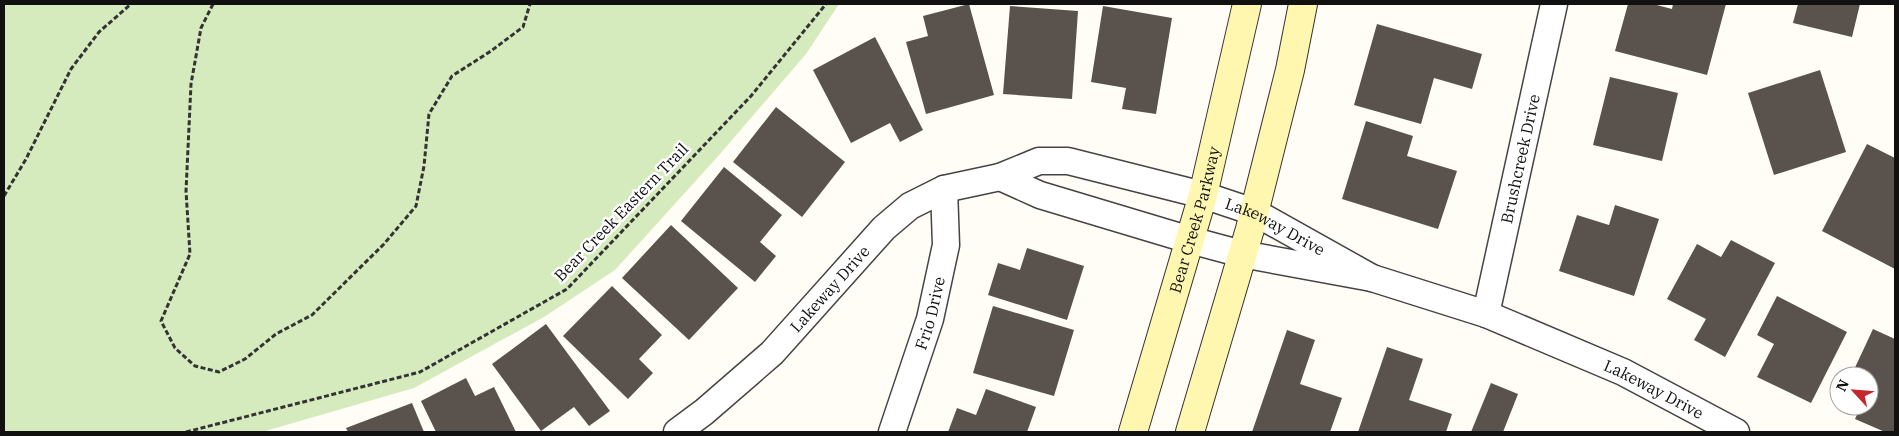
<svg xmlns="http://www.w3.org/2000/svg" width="1899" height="436" viewBox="0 0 1899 436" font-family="'IBM Plex Serif',serif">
<rect width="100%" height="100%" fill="#fffdf5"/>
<!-- green -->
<path fill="#d5ebbd" d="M 4,4 L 839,4 L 806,54 L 720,154 L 615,270 L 544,317 L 414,388 L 262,432 L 4,432 Z"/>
<!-- building -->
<g fill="#5a524d">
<path d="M 969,4 L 994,95 L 926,114 L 906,42 L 928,36 L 923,16 Z"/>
<path d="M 1628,4 L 1653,4 L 1672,9 L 1673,4 L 1726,4 L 1707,75 L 1615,51 Z"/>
<path d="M 1798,4 L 1860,4 L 1852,37 L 1793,23 Z"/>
<path d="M 1010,6 L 1078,11 L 1072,99 L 1003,94 Z"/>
<path d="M 1103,6 L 1172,18 L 1156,114 L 1122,109 L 1126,88 L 1091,82 Z"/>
<path d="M 1377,24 L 1482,54 L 1472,89 L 1434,78 L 1421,124 L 1354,105 Z"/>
<path d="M 875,37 L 923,130 L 900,142 L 890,123 L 851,143 L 813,70 Z"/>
<path d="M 1820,70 L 1846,152 L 1774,175 L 1748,93 Z"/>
<path d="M 1610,77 L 1678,93 L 1662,161 L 1593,145 Z"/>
<path d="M 776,107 L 845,162 L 802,217 L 733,162 Z"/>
<path d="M 1366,121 L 1413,136 L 1407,156 L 1457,171 L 1438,229 L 1342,199 Z"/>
<path d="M 1867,144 L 1895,158 L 1895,269 L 1822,231 Z"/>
<path d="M 724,167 L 782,215 L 760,242 L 776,256 L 755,282 L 681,221 Z"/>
<path d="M 1615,205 L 1659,219 L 1634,296 L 1559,271 L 1577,215 L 1609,225 Z"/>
<path d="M 671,225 L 738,288 L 689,340 L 622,278 Z"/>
<path d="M 1731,240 L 1775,263 L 1725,357 L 1694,340 L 1706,319 L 1667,299 L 1697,244 L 1721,257 Z"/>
<path d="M 1027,248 L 1084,266 L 1067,320 L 988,295 L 998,263 L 1020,270 Z"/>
<path d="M 612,286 L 662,335 L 639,359 L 653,373 L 628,399 L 563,336 Z"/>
<path d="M 1777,296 L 1847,332 L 1811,403 L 1757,377 L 1774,344 L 1757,335 Z"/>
<path d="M 993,306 L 1074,330 L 1054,396 L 973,373 Z"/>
<path d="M 546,324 L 610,411 L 589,426 L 574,407 L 541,431 L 492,364 Z"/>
<path d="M 1873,329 L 1895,339 L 1895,432 L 1885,432 L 1855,419 L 1861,406 L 1869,406 L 1869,389 L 1872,383 L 1869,381 L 1869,376 L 1857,376 L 1852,374 Z"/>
<path d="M 1287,330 L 1315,340 L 1300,384 L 1342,398 L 1330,432 L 1252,432 Z"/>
<path d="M 1387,347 L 1423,359 L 1409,400 L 1452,414 L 1446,432 L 1358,432 Z"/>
<path d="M 466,378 L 475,396 L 494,387 L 516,432 L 436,432 L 421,401 Z"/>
<path d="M 1491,383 L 1518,394 L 1503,432 L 1471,432 Z"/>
<path d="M 986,389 L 1036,407 L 1027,432 L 948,432 L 957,408 L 976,415 Z"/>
<path d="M 412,403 L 424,432 L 348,432 L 346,428 Z"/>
</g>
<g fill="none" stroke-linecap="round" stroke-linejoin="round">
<!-- minor casing -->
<g stroke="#444" stroke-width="29">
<g id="minor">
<path id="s1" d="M 1000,177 L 1040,195 L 1190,240 L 1242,254 L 1372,278 L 1486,314 L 1623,372 L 1736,432"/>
<path id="s2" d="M 1486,314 L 1554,4"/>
<path id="s3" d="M 677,432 L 704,412 L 772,353 L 884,228 L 910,206 L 944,189 L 1000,177 L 1039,161 L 1068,161 L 1203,195 L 1254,212 L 1372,278"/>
<path id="s4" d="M 892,432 L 930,319 L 946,245 L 944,189"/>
</g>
</g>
<!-- secondary casing -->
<g stroke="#333" stroke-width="30">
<g id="secondary">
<path id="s5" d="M 1133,432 L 1203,195 L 1247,4"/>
<path d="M 1190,432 L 1250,229 L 1290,70 L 1303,4"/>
</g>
</g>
<!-- path -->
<g stroke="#333" stroke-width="3" stroke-dasharray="5 2.5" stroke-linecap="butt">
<path d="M 213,4 L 201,28 L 191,84 L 186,191 L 190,254 L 161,321 L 175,348 L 195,366 L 219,372 L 245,359 L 276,334 L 312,315 L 384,244 L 416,206 L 424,166 L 429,114 L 452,76 L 491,51 L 523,27 L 530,4"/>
<path d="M 4,196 L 26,159 L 71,69 L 99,32 L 131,4"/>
<path d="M 186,432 L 420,372 L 567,289 L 751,96 L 826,4"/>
</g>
<!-- minor -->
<use href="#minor" stroke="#fff" stroke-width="26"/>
<!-- secondary -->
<use href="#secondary" stroke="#fff6b0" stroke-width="28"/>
</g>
<g text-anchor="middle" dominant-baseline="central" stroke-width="5" stroke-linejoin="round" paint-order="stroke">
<!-- street labels -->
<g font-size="16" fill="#111" stroke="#fff">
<text stroke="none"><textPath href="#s2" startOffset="159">Brushcreek Drive</textPath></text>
<text transform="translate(621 212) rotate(-46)">Bear Creek Eastern Trail</text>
<text stroke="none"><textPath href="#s5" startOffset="221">Bear Creek Parkway</textPath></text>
<text stroke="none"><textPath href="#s3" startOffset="710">Lakeway Drive</textPath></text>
<text stroke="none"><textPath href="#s3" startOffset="210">Lakeway Drive</textPath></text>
<text stroke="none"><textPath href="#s4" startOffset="125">Frio Drive</textPath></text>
<text stroke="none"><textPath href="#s1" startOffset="690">Lakeway Drive</textPath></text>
</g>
</g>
<!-- border -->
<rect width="1899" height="436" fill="none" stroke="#111111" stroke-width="10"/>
<!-- north arrow -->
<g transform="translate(1854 391) rotate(296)"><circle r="24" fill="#ffffff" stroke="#a0a0a0"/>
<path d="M0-4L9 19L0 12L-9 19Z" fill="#c4262e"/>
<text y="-8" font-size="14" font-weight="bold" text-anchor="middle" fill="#111111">N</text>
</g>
</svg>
